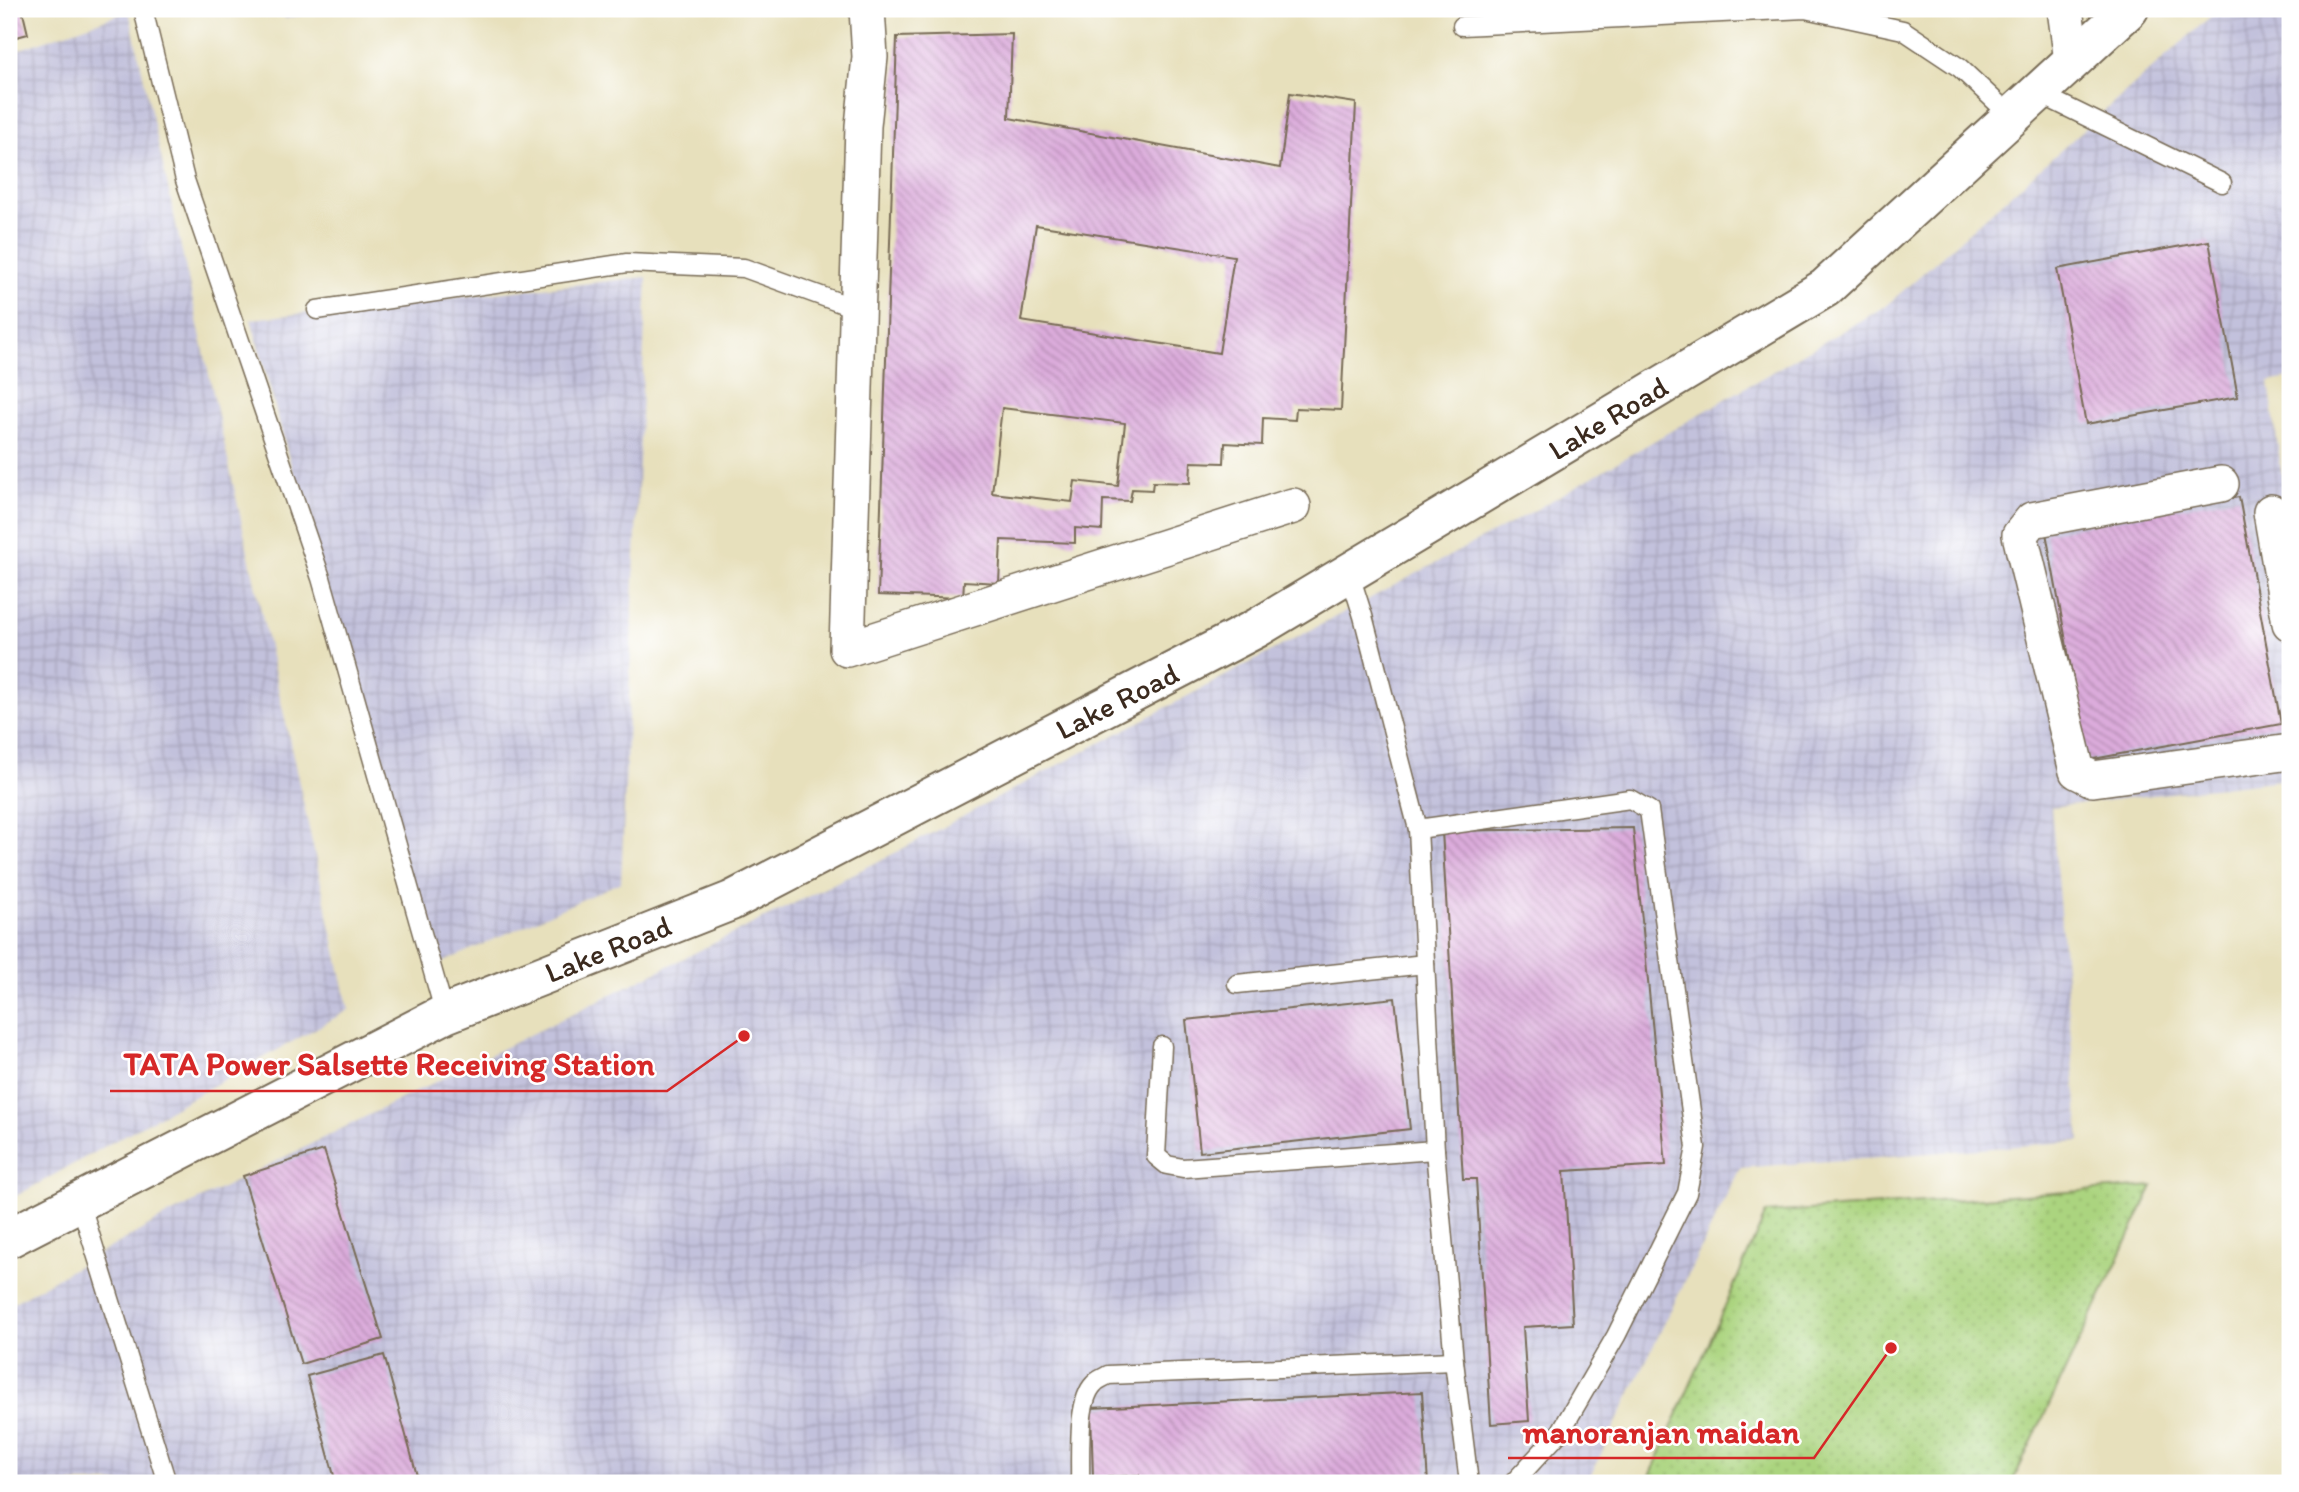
<svg xmlns="http://www.w3.org/2000/svg" width="2299" height="1492" viewBox="0 0 2299 1492" font-family="Itim,sans-serif">
<defs>
<pattern id="industrial-grid" width="8" height="8" patternUnits="userSpaceOnUse" patternTransform="scale(1.75)"><rect width="8" height="8" fill="#c2c1dc"/><path d="M0 4h8M4 0v8" fill="none" stroke="#a8a6bc"/></pattern>
<pattern id="grass-dots" width="8" height="8" patternUnits="userSpaceOnUse" patternTransform="scale(1.75)"><rect width="8" height="8" fill="#abd47f"/><path d="M2 2h.1M6 6h.1" fill="none" stroke="#94b66d" stroke-width="1.8" stroke-linecap="round"/></pattern>
<pattern id="building-back-hatch" width="6" height="6" patternUnits="userSpaceOnUse" patternTransform="scale(1.75)"><rect width="6" height="6" fill="#dcacdc"/><path d="M-1 5l2 2M0 0l6 6M5-1l2 2" fill="none" stroke="#b48cb2"/></pattern>
</defs>
<rect width="100%" height="100%" fill="#fff"/>
<filter id="ink" filterUnits="userSpaceOnUse"><feTurbulence type="fractalNoise" baseFrequency=".0143" numOctaves="2"/><feDisplacementMap in="SourceGraphic" scale="14" xChannelSelector="R" yChannelSelector="G"/><feConvolveMatrix kernelMatrix="1 2 1 2 8 2 1 2 1" color-interpolation-filters="sRGB"/></filter>
<filter id="wash" filterUnits="userSpaceOnUse"><feTurbulence type="fractalNoise" baseFrequency=".00686" numOctaves="4" result="noise"/><feDisplacementMap in="SourceGraphic" scale="28" xChannelSelector="R" yChannelSelector="G"/><feGaussianBlur stdDeviation="1.57" result="paint"/><feColorMatrix in="noise" values="0 0 0 0 0 0 0 0 0 0 0 0 0 0 0 0 0 1.4 0 .05"/><feComposite in="paint" operator="in"/></filter>
<g filter="url(#wash)">
<rect width="100%" height="100%" fill="#e7e0bc"/>
<!-- industrial -->
<g fill="url(#industrial-grid)">
<path d="M 282,9 L 326,9 L 285,19 Z"/>
<path d="M 2219,9 L 2290,9 L 2290,378 L 2269,382 L 2290,534 L 2290,779 L 2051,807 L 2080,1141 L 1740,1168 L 1587,1483 L 9,1483 L 9,1305 L 168,1215 L 887,857 L 1537,509 L 1887,305 Z"/>
<path d="M 129,11 L 349,1010 L 9,1200 L 9,53 Z"/>
<path d="M 647,277 L 621,882 L 428,969 L 251,319 Z"/>
</g>
<!-- grass -->
<path fill="url(#grass-dots)" stroke="#737f4e" stroke-width="2" d="M 2153,1186 L 2012,1483 L 1647,1483 L 1766,1213 Z"/>
<g id="blocks">
<!-- building -->
<g fill="url(#building-back-hatch)" fill-rule="evenodd">
<path d="M 9,9 L 22,9 L 28,34 L 9,39 Z"/>
<path d="M 1480,9 L 1554,9 L 1554,13 L 1480,15 Z"/>
<path d="M 1012,34 L 1009,118 L 1280,168 L 1290,93 L 1356,103 L 1341,410 L 1296,408 L 1295,420 L 1263,418 L 1262,445 L 1225,443 L 1224,463 L 1191,462 L 1190,483 L 1153,482 L 1152,490 L 1132,489 L 1130,501 L 1103,500 L 1102,530 L 1075,528 L 1075,543 L 1001,540 L 999,583 L 964,581 L 963,598 L 878,595 L 897,37 ZM 1036,225 L 1234,256 L 1219,353 L 1021,321 ZM 1002,408 L 1125,423 L 1118,486 L 1075,481 L 1072,502 L 992,493 Z"/>
<path d="M 2209,241 L 2238,397 L 2086,424 L 2057,269 Z"/>
<path d="M 2239,497 L 2281,724 L 2088,760 L 2046,533 Z"/>
<path d="M 1633,828 L 1666,1165 L 1564,1171 L 1573,1324 L 1523,1327 L 1529,1421 L 1491,1424 L 1476,1179 L 1463,1179 L 1442,831 Z"/>
<path d="M 1395,998 L 1410,1129 L 1200,1152 L 1186,1020 Z"/>
<path d="M 324,1150 L 383,1339 L 301,1364 L 243,1176 Z"/>
<path d="M 384,1355 L 419,1483 L 336,1483 L 307,1376 Z"/>
<path d="M 1422,1392 L 1428,1483 L 1139,1483 L 1139,1475 L 1093,1478 L 1091,1408 Z"/>
</g>
</g>
</g>
<g filter="url(#ink)">
<use href="#blocks" fill-opacity="0" stroke="#776a55" stroke-width="2"/>
<g fill="none" stroke-linecap="round" stroke-linejoin="round">
<!-- service casing -->
<g stroke="#776a55" stroke-width="21">
<g id="service">
<path d="M 143,9 L 185,180 L 321,578 L 445,1014"/>
<path d="M 1462,26 L 1805,9 L 1903,30 L 1960,68 L 2011,116"/>
<path d="M 2038,93 L 2222,183"/>
<path d="M 317,310 L 627,263 L 744,268 L 857,309"/>
<path d="M 1349,572 L 1363,616 L 1418,829 L 1435,1150 L 1454,1361 L 1469,1483"/>
<path d="M 1418,829 L 1630,799 L 1649,810 L 1696,1147 L 1687,1193 L 1616,1336 L 1561,1431 L 1513,1483"/>
<path d="M 1237,984 L 1425,964"/>
<path d="M 1162,1046 L 1156,1156 L 1167,1165 L 1183,1168 L 1435,1150"/>
<path d="M 80,1202 L 167,1483"/>
<path d="M 1080,1483 C 1081,1459 1076,1402 1094,1384 C 1097,1380 1103,1378 1108,1375 L 1454,1361"/>
</g>
</g>
<!-- minor casing -->
<g stroke="#776a55" stroke-width="38">
<g id="minor">
<path d="M 867,9 L 870,57 L 863,126 L 847,649 L 1293,506"/>
<path d="M 2065,9 L 2072,61"/>
<path d="M 2221,484 L 2032,520 L 2020,535 L 2077,771 L 2093,779 L 2290,752"/>
<path d="M 2271,512 L 2290,623"/>
</g>
</g>
<!-- tertiary casing -->
<g stroke="#776a55" stroke-width="42">
<path id="tertiary" d="M 9,1238 L 445,1014 L 731,901 L 1257,628 L 1825,288 L 2129,9"/>
</g>
<!-- service -->
<use href="#service" stroke="#fff" stroke-width="18"/>
<!-- minor -->
<use href="#minor" stroke="#fff" stroke-width="35"/>
<!-- tertiary -->
<use href="#tertiary" stroke="#fff" stroke-width="38"/>
</g>
</g>
<g text-anchor="middle" dominant-baseline="central" stroke-width="5" stroke-linejoin="round" paint-order="stroke">
<!-- street labels -->
<g font-size="30" fill="#3b2a1e" stroke="#fff">
<text transform="translate(1608 418) rotate(-31)">Lake Road</text>
<text transform="translate(1117 701) rotate(-27)">Lake Road</text>
<text transform="translate(608 949) rotate(-22)">Lake Road</text>
</g>
</g>
<!-- callouts -->
<path fill="none" stroke="#d62828" stroke-width="2.5" d="M744 1036L667 1091H110M1891 1348L1814 1458H1508"/>
<g fill="#d62828" stroke="#fff" stroke-width="2.5">
<circle cx="744" cy="1036" r="7"/>
<circle cx="1891" cy="1348" r="7"/>
</g>
<g font-size="32" text-anchor="middle" font-weight="bold" fill="#d62828" stroke="#fff" stroke-width="5" stroke-linejoin="round" paint-order="stroke">
<text x="389" y="1075">TATA Power Salsette Receiving Station</text>
<text x="1661" y="1443">manoranjan maidan</text>
</g>
<!-- margin -->
<rect width="2299" height="1492" fill="none" stroke="#fff" stroke-width="35"/>
</svg>
